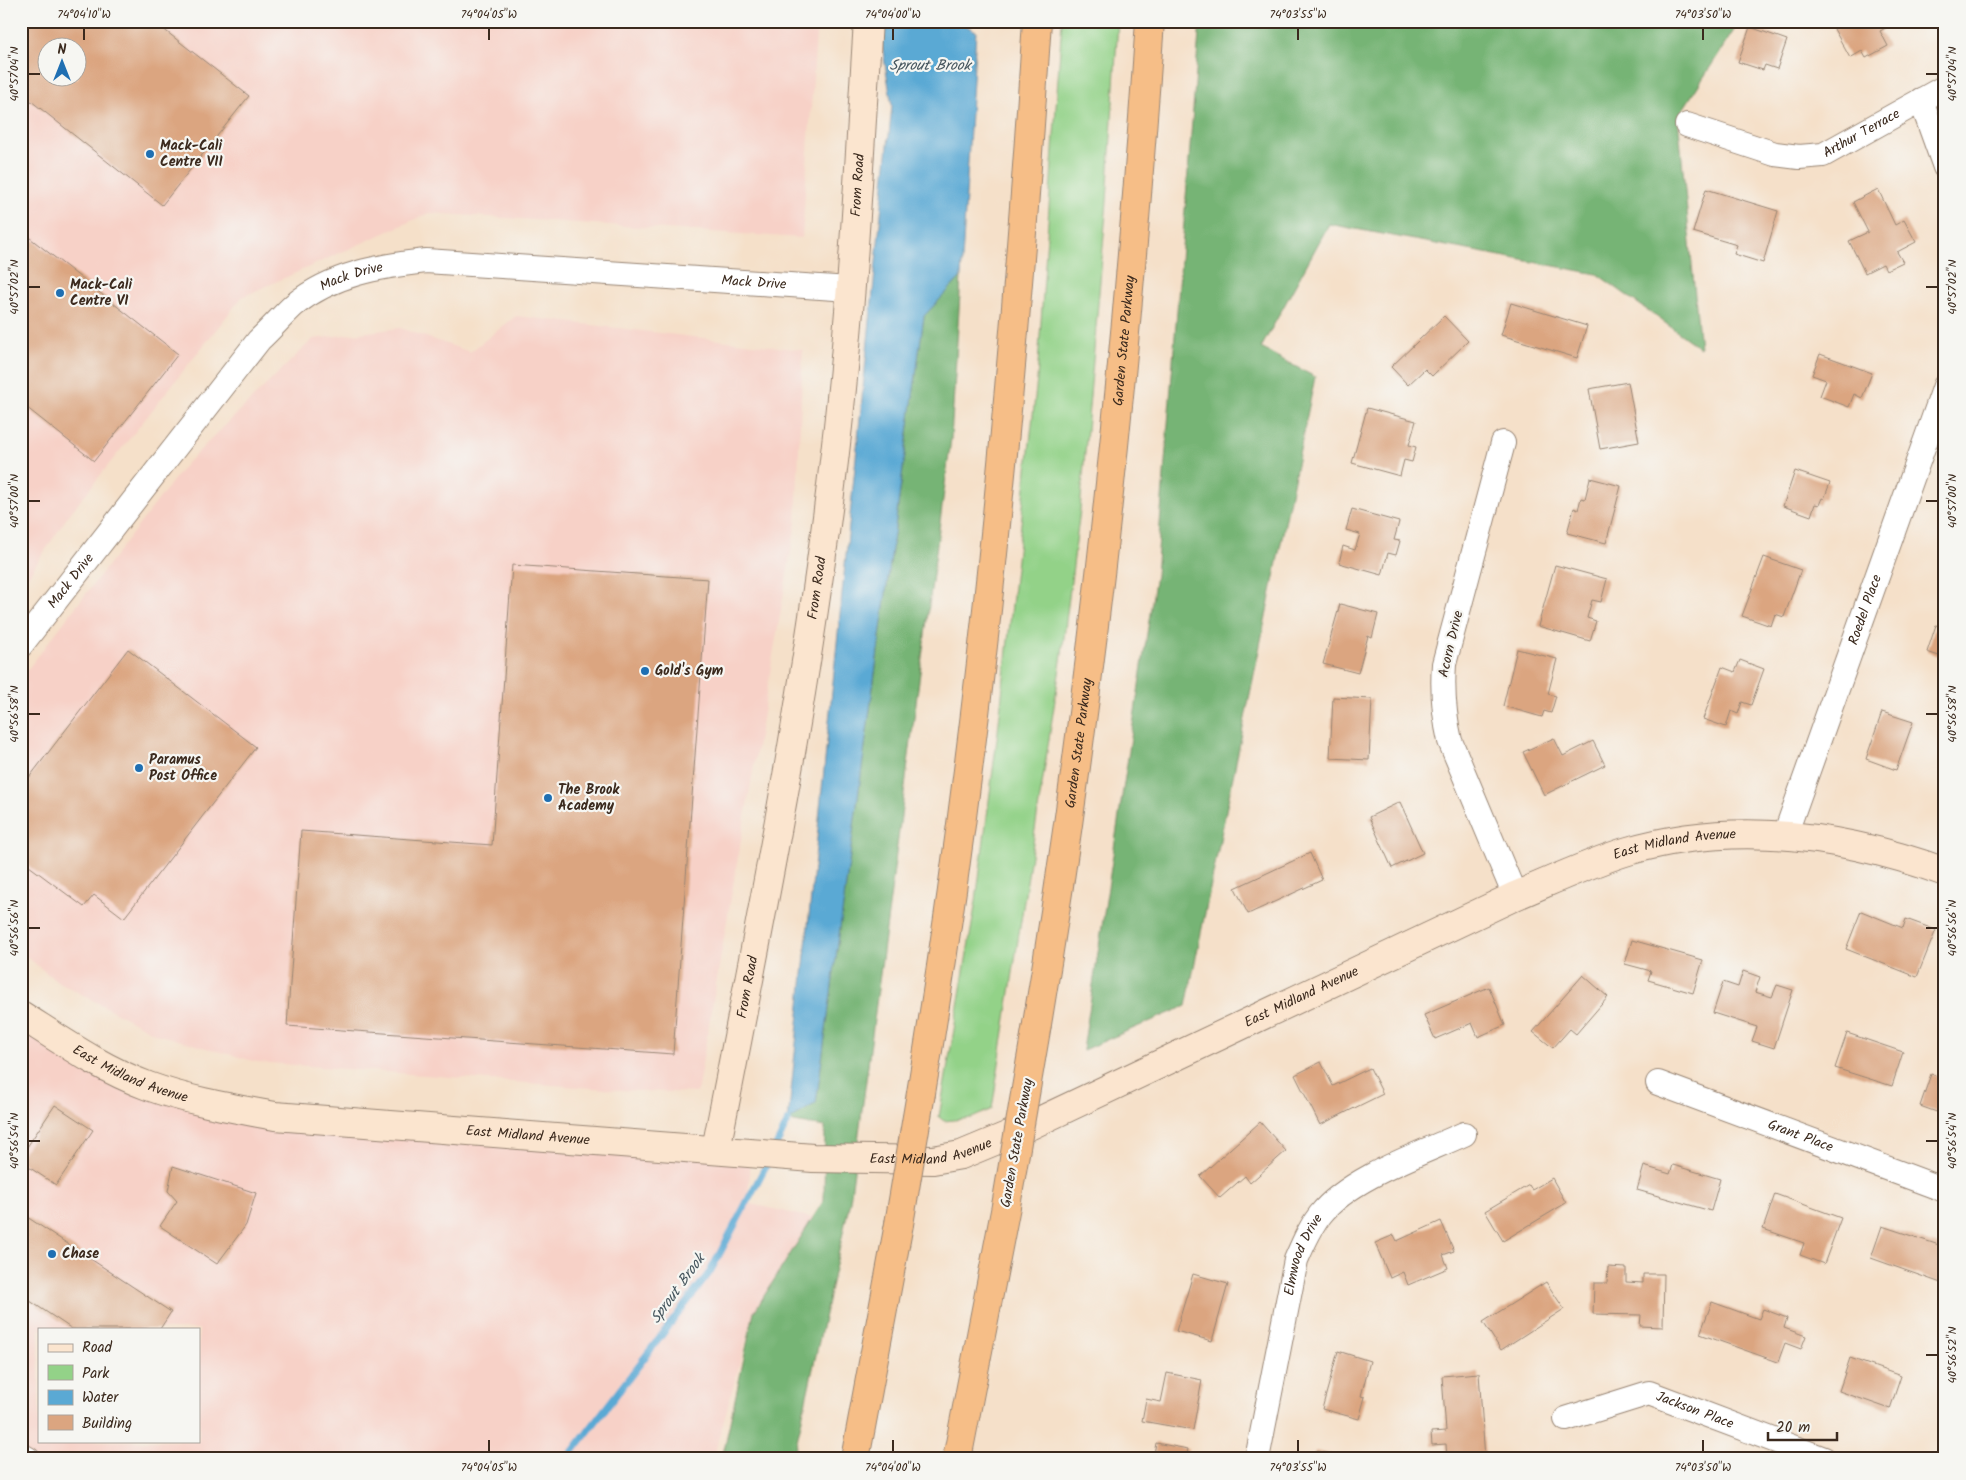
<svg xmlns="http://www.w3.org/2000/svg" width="1966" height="1480" viewBox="0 0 1966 1480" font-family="Kalam,sans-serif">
<rect width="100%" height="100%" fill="#f6f6f2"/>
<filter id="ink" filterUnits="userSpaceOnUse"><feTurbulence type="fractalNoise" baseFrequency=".02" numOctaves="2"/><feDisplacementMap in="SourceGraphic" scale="10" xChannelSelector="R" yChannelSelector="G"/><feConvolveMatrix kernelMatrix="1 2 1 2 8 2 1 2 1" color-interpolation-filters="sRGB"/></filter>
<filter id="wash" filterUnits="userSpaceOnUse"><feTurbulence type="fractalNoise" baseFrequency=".0096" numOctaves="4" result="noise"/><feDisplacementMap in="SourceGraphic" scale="20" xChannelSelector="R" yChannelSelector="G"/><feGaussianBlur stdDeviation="1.12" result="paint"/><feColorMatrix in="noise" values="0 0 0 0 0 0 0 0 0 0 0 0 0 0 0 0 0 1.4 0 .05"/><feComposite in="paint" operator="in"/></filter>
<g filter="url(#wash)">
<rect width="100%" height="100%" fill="#f5e0c9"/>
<!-- built -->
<g fill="#f7d1c7" fill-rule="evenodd">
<path d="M 21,21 L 817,21 L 802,238 L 429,213 L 242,297 L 68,516 L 21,587 ZM 48,48 L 78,48 L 78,78 L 48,78 Z"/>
<path d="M 516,316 L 803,350 L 796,523 L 697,1093 L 618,1090 L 257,1062 L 156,1034 L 55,980 L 21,952 L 21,678 L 186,464 L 313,339 L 400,328 L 470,352 Z"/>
<path d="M 21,1015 L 198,1102 L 752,1152 L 747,1203 L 813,1218 L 754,1312 L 713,1459 L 21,1459 ZM 39,1329 L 199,1329 L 199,1441 L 39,1441 Z"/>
</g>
<!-- green -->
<path fill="#93d288" stroke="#677e53" d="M 1062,21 L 1118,21 L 1107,201 L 1080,510 L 1061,661 L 992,1109 L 972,1118 L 944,1121 L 939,1117 L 976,901 L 998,731 L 1037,379 Z"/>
<!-- forest -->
<g fill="#76b474" stroke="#586f49">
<path d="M 1200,21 L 1740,21 L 1678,117 L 1700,348 L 1597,274 L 1329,224 L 1261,348 L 1315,377 L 1186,1006 L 1083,1050 L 1156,575 Z"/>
<path d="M 961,277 L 951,439 L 850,1201 L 793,1459 L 722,1459 L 754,1312 L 824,1200 L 825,1127 L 788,1121 L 816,1103 L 924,316 Z"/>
</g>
<!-- water -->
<path fill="#5aa9d4" stroke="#4a6a79" d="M 878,21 L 957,21 L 976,31 L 961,277 L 924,316 L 816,1103 L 788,1121 L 892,106 Z"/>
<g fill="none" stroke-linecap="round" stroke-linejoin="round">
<!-- stream -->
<g stroke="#5aa9d4" stroke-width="7">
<path d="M 775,1148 L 788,1121"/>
<path d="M 567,1459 L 710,1272 L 769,1160"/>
</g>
</g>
<g id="blocks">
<!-- building -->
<g fill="#dba580" fill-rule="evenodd">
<path d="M 21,21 L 153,21 L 249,96 L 162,205 L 26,97 L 21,103 ZM 48,48 L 78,48 L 78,78 L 48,78 Z"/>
<path d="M 1847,21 L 1898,21 L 1880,31 L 1888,46 L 1866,58 L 1862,51 L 1850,58 L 1834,29 Z"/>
<path d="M 1750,27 L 1787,40 L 1777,69 L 1765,65 L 1763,70 L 1738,62 Z"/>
<path d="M 1706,189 L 1778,211 L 1763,263 L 1734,254 L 1737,245 L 1693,232 Z"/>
<path d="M 1878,189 L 1895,225 L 1904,220 L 1916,242 L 1897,252 L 1903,262 L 1886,270 L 1883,264 L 1865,273 L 1849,241 L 1868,232 L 1853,202 Z"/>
<path d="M 21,231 L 178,354 L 94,461 L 21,403 Z"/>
<path d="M 1511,303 L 1587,326 L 1577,358 L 1501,335 Z"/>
<path d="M 1444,316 L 1468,341 L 1432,376 L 1425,369 L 1408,385 L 1391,367 Z"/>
<path d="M 1820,354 L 1872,373 L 1862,398 L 1854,394 L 1849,407 L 1820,396 L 1826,380 L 1812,375 Z"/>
<path d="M 1628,382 L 1639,442 L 1600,449 L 1589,389 Z"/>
<path d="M 1367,408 L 1416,421 L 1409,445 L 1416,447 L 1412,462 L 1404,460 L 1400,476 L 1352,463 Z"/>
<path d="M 1795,471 L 1830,483 L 1824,499 L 1822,498 L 1819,505 L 1815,504 L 1811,516 L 1783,506 Z"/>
<path d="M 1590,478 L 1621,486 L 1606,543 L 1567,533 L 1574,508 L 1578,510 L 1581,498 L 1585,499 Z"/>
<path d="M 1352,509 L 1399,522 L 1394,540 L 1400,541 L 1396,555 L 1388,553 L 1382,575 L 1339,563 L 1343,546 L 1355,550 L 1360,534 L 1346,530 Z"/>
<path d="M 1764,557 L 1801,570 L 1784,617 L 1775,614 L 1771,626 L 1742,616 Z"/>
<path d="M 512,565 L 708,579 L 673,1054 L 287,1026 L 301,831 L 492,845 Z"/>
<path d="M 1555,565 L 1607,579 L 1601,602 L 1592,600 L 1587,618 L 1596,621 L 1590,641 L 1538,626 Z"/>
<path d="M 1340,604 L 1378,614 L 1372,638 L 1368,636 L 1358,673 L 1323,664 Z"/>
<path d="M 1936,625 L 1945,628 L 1945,658 L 1927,652 Z"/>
<path d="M 128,649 L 256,747 L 124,918 L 94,895 L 84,907 L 21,860 L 21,788 Z"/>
<path d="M 1517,649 L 1557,659 L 1548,694 L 1556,696 L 1551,713 L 1544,711 L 1542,717 L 1503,706 Z"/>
<path d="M 1740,660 L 1764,669 L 1751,705 L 1742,702 L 1738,714 L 1731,711 L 1726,727 L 1703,719 L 1722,667 L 1735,672 Z"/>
<path d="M 1333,697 L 1372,699 L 1369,760 L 1330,758 Z"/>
<path d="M 1882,712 L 1913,722 L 1896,770 L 1866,759 Z"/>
<path d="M 1554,738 L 1563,756 L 1593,741 L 1605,765 L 1544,795 L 1523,752 Z"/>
<path d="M 1400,802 L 1423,853 L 1392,868 L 1369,817 Z"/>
<path d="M 1310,853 L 1322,880 L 1248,914 L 1235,888 Z"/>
<path d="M 1861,911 L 1903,928 L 1906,919 L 1936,930 L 1917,977 L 1846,949 Z"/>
<path d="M 1632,940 L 1703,960 L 1693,993 L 1648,980 L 1651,971 L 1625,964 Z"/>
<path d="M 1743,971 L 1760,977 L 1755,992 L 1772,997 L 1777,985 L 1793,990 L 1774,1048 L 1752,1041 L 1757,1027 L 1713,1013 L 1723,982 L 1738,987 Z"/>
<path d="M 1583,975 L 1608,997 L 1576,1034 L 1570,1029 L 1553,1048 L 1533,1032 Z"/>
<path d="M 1489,987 L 1505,1025 L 1478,1037 L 1472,1023 L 1435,1039 L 1424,1015 Z"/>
<path d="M 1847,1033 L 1903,1052 L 1892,1086 L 1835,1068 Z"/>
<path d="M 1321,1062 L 1333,1086 L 1370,1068 L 1383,1094 L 1320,1125 L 1295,1075 Z"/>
<path d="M 1931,1074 L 1945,1079 L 1945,1115 L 1920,1106 Z"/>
<path d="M 55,1105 L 93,1130 L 56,1185 L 21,1162 L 21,1156 Z"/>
<path d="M 1260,1122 L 1286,1151 L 1250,1183 L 1245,1176 L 1220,1198 L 1200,1176 Z"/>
<path d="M 1673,1165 L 1720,1179 L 1711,1211 L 1637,1190 L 1644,1166 L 1670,1174 Z"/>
<path d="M 173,1166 L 256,1193 L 246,1225 L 217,1264 L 160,1226 L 177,1201 L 168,1191 Z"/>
<path d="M 1552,1178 L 1566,1203 L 1503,1241 L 1485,1211 L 1529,1185 L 1532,1190 Z"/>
<path d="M 1775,1194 L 1841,1218 L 1824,1264 L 1800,1255 L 1804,1243 L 1763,1229 Z"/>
<path d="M 21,1213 L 171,1312 L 160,1329 L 72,1329 L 21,1295 Z"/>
<path d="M 1441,1221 L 1454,1251 L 1443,1255 L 1448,1268 L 1408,1285 L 1403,1272 L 1390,1278 L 1375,1243 L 1394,1235 L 1397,1241 Z"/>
<path d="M 1882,1226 L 1945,1247 L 1945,1274 L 1941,1283 L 1871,1258 Z"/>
<path d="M 1608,1267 L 1626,1268 L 1626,1282 L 1643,1283 L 1643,1274 L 1664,1274 L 1663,1327 L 1640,1326 L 1641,1315 L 1593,1314 L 1594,1283 L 1607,1283 Z"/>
<path d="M 1193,1274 L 1228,1284 L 1212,1341 L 1176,1331 Z"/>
<path d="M 1546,1282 L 1564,1309 L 1501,1350 L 1483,1322 Z"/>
<path d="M 1712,1302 L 1759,1319 L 1763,1309 L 1787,1318 L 1784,1328 L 1806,1336 L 1801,1349 L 1785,1343 L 1778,1362 L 1700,1334 Z"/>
<path d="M 1338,1351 L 1370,1361 L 1361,1396 L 1365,1397 L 1359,1419 L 1322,1409 Z"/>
<path d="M 1850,1358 L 1901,1376 L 1890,1409 L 1839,1391 Z"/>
<path d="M 1167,1373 L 1202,1380 L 1193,1430 L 1142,1421 L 1146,1399 L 1161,1402 Z"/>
<path d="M 1479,1373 L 1485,1459 L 1447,1459 L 1446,1444 L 1432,1445 L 1431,1432 L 1446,1431 L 1442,1376 Z"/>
<path d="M 1156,1443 L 1188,1449 L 1186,1459 L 1153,1459 Z"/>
<path d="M 1315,1451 L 1349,1458 L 1349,1459 L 1314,1459 Z"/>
</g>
</g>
</g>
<g filter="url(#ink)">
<use href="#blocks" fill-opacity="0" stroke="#988574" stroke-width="1"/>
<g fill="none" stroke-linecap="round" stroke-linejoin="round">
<!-- street casing -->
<g stroke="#988574" stroke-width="26">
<g id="street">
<path d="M 1921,100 L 1945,167"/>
<path id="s1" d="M 1687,125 L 1775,154 L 1799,157 L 1823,155 L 1945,87"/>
<path d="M 1503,443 L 1444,664 C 1442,691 1444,715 1450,741 L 1515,896"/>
<path id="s2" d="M 21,645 L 259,340 C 271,329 282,316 294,305 C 332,274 380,266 426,261 L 850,289"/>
<path id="s3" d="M 1785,835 L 1945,386"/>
<path id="s4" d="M 1658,1083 L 1945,1190"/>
<path id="s5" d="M 1566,1419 L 1649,1393 L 1824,1459"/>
<path d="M 21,1455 L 28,1459"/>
<path id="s6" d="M 1257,1459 L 1296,1260 C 1303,1244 1309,1229 1320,1215 C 1349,1178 1420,1154 1464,1134"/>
</g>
</g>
<!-- secondary casing -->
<g stroke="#988574" stroke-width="30">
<g id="secondary">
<path id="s7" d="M 21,1015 C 62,1041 102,1069 148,1086 C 189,1101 232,1108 275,1116 L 813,1158 L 933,1160 L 961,1155 L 1014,1133 L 1515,896 C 1553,880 1589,863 1628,851 C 1734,820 1843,835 1945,872"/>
<path id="s8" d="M 716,1149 C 765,900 815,651 841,398 C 854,273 860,147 868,21"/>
</g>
</g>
<!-- highway casing -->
<g stroke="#988574" stroke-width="30">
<g id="highway">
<path id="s9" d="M 1037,1024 C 1093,692 1127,357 1150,21"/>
<path d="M 921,1093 C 980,738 1014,380 1037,21"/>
<path d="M 855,1459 L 899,1224"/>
<path d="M 957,1459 L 1006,1206"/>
</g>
</g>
<!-- street -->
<use href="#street" stroke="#fff" stroke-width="24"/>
<!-- secondary -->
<use href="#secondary" stroke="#fbe5cf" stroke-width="28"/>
<!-- highway -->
<use href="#highway" stroke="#f6be87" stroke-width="28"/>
<!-- highway-bridge casing -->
<g stroke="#988574" stroke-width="30" stroke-linecap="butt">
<g id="highway-bridge">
<path d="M 1006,1206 L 1037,1024"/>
<path d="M 899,1224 L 921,1093"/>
</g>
</g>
<!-- highway-bridge -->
<use href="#highway-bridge" stroke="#f6be87" stroke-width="28"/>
</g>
</g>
<!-- ticks -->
<path fill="none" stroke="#3b2a1e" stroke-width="2" d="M 84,28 L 84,40M 489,28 L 489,40M 893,28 L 893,40M 1298,28 L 1298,40M 1703,28 L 1703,40M 28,74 L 40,74M 1926,74 L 1938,74M 28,287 L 40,287M 1926,287 L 1938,287M 28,501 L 40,501M 1926,501 L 1938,501M 28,714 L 40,714M 1926,714 L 1938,714M 28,928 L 40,928M 1926,928 L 1938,928M 28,1141 L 40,1141M 1926,1141 L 1938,1141M 1926,1355 L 1938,1355M 489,1440 L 489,1452M 893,1440 L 893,1452M 1298,1440 L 1298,1452M 1703,1440 L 1703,1452"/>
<!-- markers -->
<g fill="#1f6fb2" stroke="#f6f6f2" stroke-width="2">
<circle cx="150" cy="154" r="5"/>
<circle cx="60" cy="293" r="5"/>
<circle cx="645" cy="671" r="5"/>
<circle cx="139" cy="768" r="5"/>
<circle cx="548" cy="798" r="5"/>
<circle cx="52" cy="1254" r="5"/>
</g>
<g text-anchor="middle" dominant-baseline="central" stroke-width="4.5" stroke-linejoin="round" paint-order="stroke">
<!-- street labels -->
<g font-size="14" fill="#3b2a1e" stroke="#f6f6f2">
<text stroke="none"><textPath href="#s1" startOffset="185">Arthur Terrace</textPath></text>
<text stroke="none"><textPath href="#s8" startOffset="975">From Road</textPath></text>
<text stroke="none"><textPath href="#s2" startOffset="501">Mack Drive</textPath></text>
<text stroke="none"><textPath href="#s2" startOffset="906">Mack Drive</textPath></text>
<text stroke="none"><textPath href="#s9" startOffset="689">Garden State Parkway</textPath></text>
<text stroke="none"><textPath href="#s2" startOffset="81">Mack Drive</textPath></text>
<text stroke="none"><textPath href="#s8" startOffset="570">From Road</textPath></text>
<text stroke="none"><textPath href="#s3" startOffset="239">Roedel Place</textPath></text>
<text transform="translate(1451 644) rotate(-77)">Acorn Drive</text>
<text stroke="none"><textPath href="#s9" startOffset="284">Garden State Parkway</textPath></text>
<text stroke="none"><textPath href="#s7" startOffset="1745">East Midland Avenue</textPath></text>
<text stroke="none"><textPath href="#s8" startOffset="165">From Road</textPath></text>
<text stroke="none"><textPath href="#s7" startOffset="1340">East Midland Avenue</textPath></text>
<text stroke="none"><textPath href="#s7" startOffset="125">East Midland Avenue</textPath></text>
<text stroke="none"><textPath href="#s7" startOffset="530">East Midland Avenue</textPath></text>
<text stroke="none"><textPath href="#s4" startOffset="152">Grant Place</textPath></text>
<text transform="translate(1017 1143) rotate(-80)">Garden State Parkway</text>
<text stroke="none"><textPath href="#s7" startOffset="935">East Midland Avenue</textPath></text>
<text stroke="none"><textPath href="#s6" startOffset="210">Elmwood Drive</textPath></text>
<text stroke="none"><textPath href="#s5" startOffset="136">Jackson Place</textPath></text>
</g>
<!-- poi labels -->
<g font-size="14" font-weight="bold" fill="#3b2a1e" stroke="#f6f6f2" text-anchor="start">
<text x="160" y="146">Mack-Cali<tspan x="160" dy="16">Centre VII</tspan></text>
<text x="70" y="285">Mack-Cali<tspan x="70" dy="16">Centre VI</tspan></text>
<text x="655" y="671">Gold's Gym</text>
<text x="149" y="760">Paramus<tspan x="149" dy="16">Post Office</tspan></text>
<text x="558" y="790">The Brook<tspan x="558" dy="16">Academy</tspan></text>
<text x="62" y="1254">Chase</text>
</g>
<!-- water labels -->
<g font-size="15" font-style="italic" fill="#46565e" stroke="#f6f6f2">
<text x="930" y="66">Sprout Brook</text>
<text transform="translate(678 1289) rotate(-54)">Sprout Brook</text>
</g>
</g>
<!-- margin -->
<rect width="1966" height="1480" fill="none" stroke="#f6f6f2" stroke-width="55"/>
<!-- legend -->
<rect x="38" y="1328" width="162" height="115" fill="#f6f6f2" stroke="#aba49d"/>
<rect x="48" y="1344" width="25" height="8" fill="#fbe5cf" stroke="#aba49d"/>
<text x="82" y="1352" font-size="15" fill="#3b2a1e">Road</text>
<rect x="48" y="1365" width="25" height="15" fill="#93d288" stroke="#aba49d"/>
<text x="82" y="1378" font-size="15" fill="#3b2a1e">Park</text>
<rect x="48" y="1390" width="25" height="15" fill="#5aa9d4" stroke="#aba49d"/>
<text x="82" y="1402" font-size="15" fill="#3b2a1e">Water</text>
<rect x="48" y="1415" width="25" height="15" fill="#dba580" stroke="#aba49d"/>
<text x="82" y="1428" font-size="15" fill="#3b2a1e">Building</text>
<!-- north arrow -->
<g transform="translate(62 62)"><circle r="24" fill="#f6f6f2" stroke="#aba49d"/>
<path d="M0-4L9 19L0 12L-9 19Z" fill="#1f6fb2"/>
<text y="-8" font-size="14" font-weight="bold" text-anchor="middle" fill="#3b2a1e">N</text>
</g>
<!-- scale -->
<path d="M1768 1432v8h69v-8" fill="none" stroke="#3b2a1e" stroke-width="2.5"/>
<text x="1776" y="1432" font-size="15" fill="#3b2a1e" stroke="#f6f6f2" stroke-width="4" paint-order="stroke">20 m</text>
<rect x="28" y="28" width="1910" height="1424" fill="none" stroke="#3b2a1e" stroke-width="2"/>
<g font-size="12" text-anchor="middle" fill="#3b2a1e">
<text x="84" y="18">74°04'10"W</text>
<text x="489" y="18">74°04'05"W</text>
<text x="893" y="18">74°04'00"W</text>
<text x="1298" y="18">74°03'55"W</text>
<text x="1703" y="18">74°03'50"W</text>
<text transform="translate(14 74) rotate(-90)" y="4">40°57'04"N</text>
<text transform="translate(1952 74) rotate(-90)" y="4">40°57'04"N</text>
<text transform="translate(14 287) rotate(-90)" y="4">40°57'02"N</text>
<text transform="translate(1952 287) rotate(-90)" y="4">40°57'02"N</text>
<text transform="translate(14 501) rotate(-90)" y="4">40°57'00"N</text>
<text transform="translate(1952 501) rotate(-90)" y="4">40°57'00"N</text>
<text transform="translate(14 714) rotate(-90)" y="4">40°56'58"N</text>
<text transform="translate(1952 714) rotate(-90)" y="4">40°56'58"N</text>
<text transform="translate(14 928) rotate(-90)" y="4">40°56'56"N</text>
<text transform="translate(1952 928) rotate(-90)" y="4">40°56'56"N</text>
<text transform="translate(14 1141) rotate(-90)" y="4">40°56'54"N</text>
<text transform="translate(1952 1141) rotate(-90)" y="4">40°56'54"N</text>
<text transform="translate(1952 1355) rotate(-90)" y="4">40°56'52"N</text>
<text x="489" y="1471">74°04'05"W</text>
<text x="893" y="1471">74°04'00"W</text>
<text x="1298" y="1471">74°03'55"W</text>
<text x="1703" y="1471">74°03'50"W</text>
</g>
</svg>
